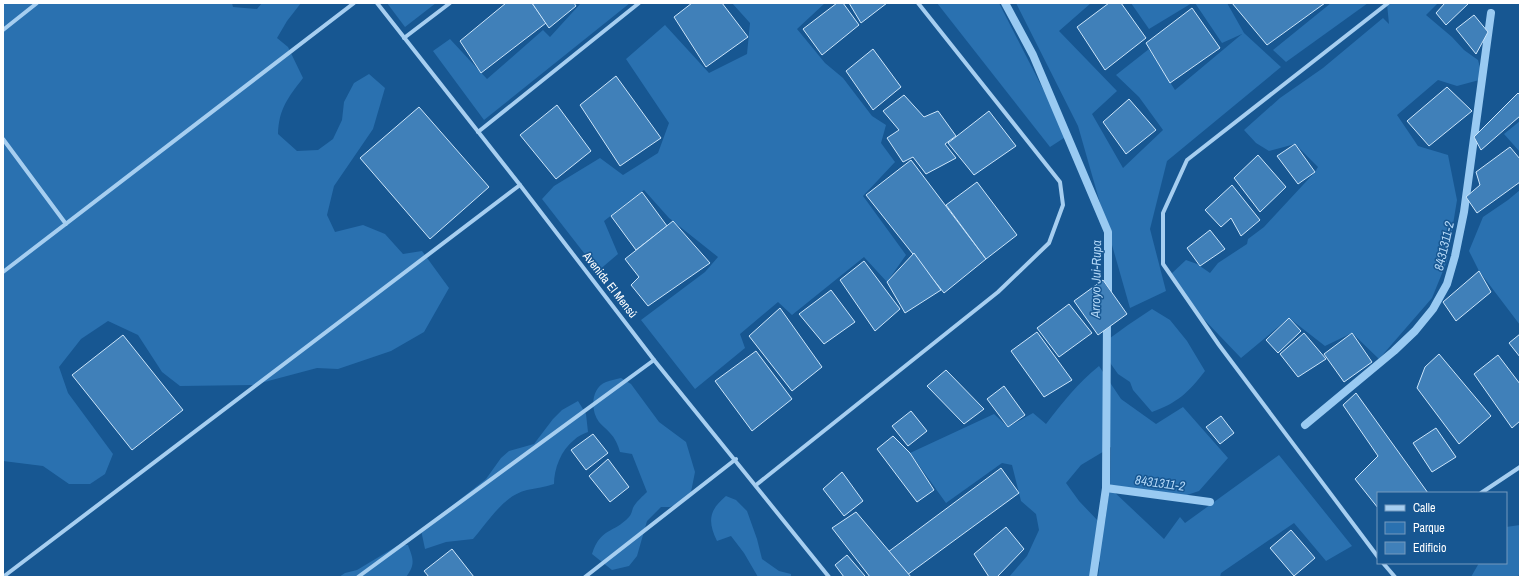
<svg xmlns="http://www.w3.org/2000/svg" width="1523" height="580" viewBox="0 0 1523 580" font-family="'Archivo Narrow',sans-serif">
<rect width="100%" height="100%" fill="#175792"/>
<!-- green -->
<g fill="#2a71b0" fill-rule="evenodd">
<path d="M 3,3 L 232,3 L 233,7 L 257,9 L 262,3 L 301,3 L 287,21 L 277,38 L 288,47 L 303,78 C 288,98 279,108 278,134 L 297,151 L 318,150 L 333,139 L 342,120 L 344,102 L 354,83 L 369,74 L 385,88 L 373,129 L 334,186 L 327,215 L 335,232 L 363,225 L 385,234 L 403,254 L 422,251 L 449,288 L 424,332 L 391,351 L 338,369 L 317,368 L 253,385 L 180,386 L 162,372 L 138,335 L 108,321 L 81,339 L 59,367 L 68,393 L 113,454 L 105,474 L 90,484 L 69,484 L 43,466 L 3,461 Z"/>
<path d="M 387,3 L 436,3 L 405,27 Z"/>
<path d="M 581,3 L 630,3 L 484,120 L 433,51 L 450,39 L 487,79 L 543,30 L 550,37 Z"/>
<path d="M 732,3 L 825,3 L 797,29 L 825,63 L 843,78 L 872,116 L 886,125 L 881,143 L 895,162 L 863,196 L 906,255 L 887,282 L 864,257 L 792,315 L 778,302 L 740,334 L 745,348 L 695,389 L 641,320 L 705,272 L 718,257 L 669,218 L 644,190 L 604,221 L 618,254 L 598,271 L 542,199 L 554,186 L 600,158 L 623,175 L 658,153 L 669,123 L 626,59 L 665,25 L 709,73 L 747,54 L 750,23 Z"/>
<path d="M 937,3 L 999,3 L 1067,136 L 1050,147 Z"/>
<path d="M 1016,3 L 1091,3 L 1059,31 L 1117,91 L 1092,114 L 1123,168 L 1163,130 L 1139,97 L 1116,75 L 1149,49 L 1175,90 L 1242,34 L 1222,43 L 1195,3 L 1227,3 L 1244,33 L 1281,67 L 1167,161 L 1150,229 L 1166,291 L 1130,308 L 1078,126 Z"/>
<path d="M 1131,3 L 1192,3 L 1149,29 Z"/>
<path d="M 1331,3 L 1368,3 L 1286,62 L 1273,50 Z"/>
<path d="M 1389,3 L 1438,3 L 1426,15 L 1452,37 L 1464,50 L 1478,60 L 1483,79 L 1457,86 L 1438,80 L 1397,115 L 1418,146 L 1448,155 L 1457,200 L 1447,261 L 1432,298 L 1379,359 L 1352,333 L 1325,346 L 1289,318 L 1241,358 L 1196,311 L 1170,275 L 1186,260 L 1197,264 L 1210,273 L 1218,263 L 1247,244 L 1248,239 L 1264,227 L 1315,172 L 1318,167 L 1295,144 L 1269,151 L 1256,143 L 1244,130 L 1280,98 L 1323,68 L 1383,18 L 1389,24 L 1387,4 Z"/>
<path d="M 1520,121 L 1520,152 L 1504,134 Z"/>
<path d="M 1520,190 L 1520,325 L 1479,271 L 1469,251 L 1483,217 L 1508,200 Z"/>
<path d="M 1152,309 L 1170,320 L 1187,341 L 1205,371 C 1188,393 1177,403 1152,412 L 1133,390 L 1130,382 L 1118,374 L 1106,357 L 1106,341 L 1128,325 Z"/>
<path d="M 1099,366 L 1121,399 L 1156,424 L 1183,407 L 1228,458 L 1199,491 L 1178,498 L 1111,489 L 1164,539 L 1180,517 L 1185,523 L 1279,455 L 1352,546 L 1326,561 L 1294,523 L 1221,573 L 1220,577 L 1098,577 L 1100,561 L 1094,569 L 1093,577 L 1009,577 L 1027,556 L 1039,530 L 1036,514 L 1021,501 L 1012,465 L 1002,463 L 946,503 L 910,453 L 994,414 L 1008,427 L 1033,413 L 1046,424 C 1062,403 1078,383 1099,366 ZM 1111,447 L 1110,488 L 1105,522 L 1100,523 L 1079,501 L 1066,483 L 1081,465 Z"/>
<path d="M 621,378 L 631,384 L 659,422 L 686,442 L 695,472 L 691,492 L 681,502 L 670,507 L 661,507 L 647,521 L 637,556 L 629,566 L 612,570 L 592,554 C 601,527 613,534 629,517 C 632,514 632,509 634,506 C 637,501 643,496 647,492 L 632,454 L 620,452 C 618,445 615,438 610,433 C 607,429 602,426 599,422 C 590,410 591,388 606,382 C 611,380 617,379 621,378 Z"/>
<path d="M 578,401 L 586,414 L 588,432 C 583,434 578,436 574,440 C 561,450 554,469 554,484 C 545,487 536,488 527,490 C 504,495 488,522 473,539 L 446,542 L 425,549 L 421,530 L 486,479 L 501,458 L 509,451 L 534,444 L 553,419 L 562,410 Z"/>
<path d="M 726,496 L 736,500 L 747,511 L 757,539 L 762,559 L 779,571 L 791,574 L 791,577 L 758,577 L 744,553 L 731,536 L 717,541 C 708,522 708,511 726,496 Z"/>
<path d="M 1520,525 L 1520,574 L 1517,577 L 1471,577 L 1479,563 L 1506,563 L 1506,527 Z"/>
<path d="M 401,545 L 408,545 C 413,559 416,564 406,577 L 339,577 L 345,573 L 357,570 L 397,546 Z"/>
</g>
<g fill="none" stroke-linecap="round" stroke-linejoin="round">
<!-- stream -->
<g stroke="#99caf2" stroke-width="8">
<path d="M 1005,3 L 1033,55 L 1108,232 L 1108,298"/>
<path d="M 1305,425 L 1394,351 L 1415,331 L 1433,309 L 1447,284 L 1455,256 L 1464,212 L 1491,13"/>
<path d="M 1106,488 L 1210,502"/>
<path d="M 1093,577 L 1106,488 L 1107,317"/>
</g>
</g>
<!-- building -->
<g fill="#4080b9" stroke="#cde6fb">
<path d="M 506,3 L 532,3 L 546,23 L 481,73 L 460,41 Z"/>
<path d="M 532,3 L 574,3 L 576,6 L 549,28 Z"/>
<path d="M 692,3 L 722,3 L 748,37 L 706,67 L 674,17 Z"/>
<path d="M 837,3 L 843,3 L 859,25 L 822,55 L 803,29 Z"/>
<path d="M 849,3 L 887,3 L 861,23 Z"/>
<path d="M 1109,3 L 1121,3 L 1146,38 L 1105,70 L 1077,27 Z"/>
<path d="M 1232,3 L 1325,3 L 1267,45 Z"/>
<path d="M 1445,3 L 1469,3 L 1446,25 L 1436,13 Z"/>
<path d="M 1192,8 L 1220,48 L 1170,83 L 1146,43 Z"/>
<path d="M 1474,15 L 1488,32 L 1476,54 L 1456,29 Z"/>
<path d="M 873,49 L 901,87 L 873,110 L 846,71 Z"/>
<path d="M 616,76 L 661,138 L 620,166 L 580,105 Z"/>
<path d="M 1447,87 L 1472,111 L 1429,146 L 1407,121 Z"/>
<path d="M 1518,93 L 1520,95 L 1520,116 L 1481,150 L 1474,137 Z"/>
<path d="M 904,95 L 924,117 L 938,111 L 956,136 L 945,144 L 956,158 L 926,174 L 913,157 L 903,162 L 887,138 L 899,130 L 883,111 Z"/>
<path d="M 1129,99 L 1156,130 L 1126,154 L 1103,122 Z"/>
<path d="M 557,105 L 591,151 L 556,179 L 520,135 Z"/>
<path d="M 419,107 L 489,187 L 430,239 L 360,158 Z"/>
<path d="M 989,111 L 1016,146 L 974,175 L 948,143 Z"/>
<path d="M 1295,144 L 1315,172 L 1298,184 L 1277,156 Z"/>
<path d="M 1510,147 L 1520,159 L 1520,182 L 1477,213 L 1466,197 L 1480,185 L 1476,172 Z"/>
<path d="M 1258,155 L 1286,187 L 1260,212 L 1234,178 Z"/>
<path d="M 911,160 L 986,259 L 944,293 L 866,195 Z"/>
<path d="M 977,182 L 1017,235 L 986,259 L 946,205 Z"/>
<path d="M 1232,185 L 1260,220 L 1241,236 L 1231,218 L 1221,227 L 1205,210 Z"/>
<path d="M 642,192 L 667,226 L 636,250 L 611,216 Z"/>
<path d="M 673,221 L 710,263 L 648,306 L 631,285 L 639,277 L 625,259 Z"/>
<path d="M 1210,230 L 1225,249 L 1200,266 L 1187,248 Z"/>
<path d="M 914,253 L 941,290 L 905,313 L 887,282 Z"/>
<path d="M 864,261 L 900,309 L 875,331 L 840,280 Z"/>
<path d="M 1479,271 L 1491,292 L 1456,321 L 1443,302 Z"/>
<path d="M 1103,280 L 1127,314 L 1098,335 L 1074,301 Z"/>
<path d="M 831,290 L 855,322 L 824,344 L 799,314 Z"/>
<path d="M 1069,304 L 1092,333 L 1059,357 L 1037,328 Z"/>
<path d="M 780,308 L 822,367 L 792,391 L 749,336 Z"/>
<path d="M 1289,318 L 1301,331 L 1278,353 L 1266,340 Z"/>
<path d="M 1037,332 L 1072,380 L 1044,397 L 1011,351 Z"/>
<path d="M 1304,333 L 1326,359 L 1298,377 L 1280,354 Z"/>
<path d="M 1352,333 L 1372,362 L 1344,382 L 1324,354 Z"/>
<path d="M 1520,334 L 1520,357 L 1509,343 Z"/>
<path d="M 123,335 L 183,410 L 132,450 L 72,375 Z"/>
<path d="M 756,351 L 792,399 L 752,431 L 715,381 Z"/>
<path d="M 1439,354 L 1491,416 L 1459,444 L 1417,388 L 1425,367 Z"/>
<path d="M 1498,355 L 1520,384 L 1520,421 L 1512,428 L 1474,374 Z"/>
<path d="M 946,370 L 984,409 L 964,424 L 927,386 Z"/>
<path d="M 1004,386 L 1025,415 L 1008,427 L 987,399 Z"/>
<path d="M 1356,393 L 1428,493 L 1378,493 L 1378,508 L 1355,479 L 1378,456 L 1343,405 Z"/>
<path d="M 911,411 L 927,431 L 908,446 L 892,426 Z"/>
<path d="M 1221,416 L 1234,433 L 1220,444 L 1206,427 Z"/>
<path d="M 1436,428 L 1456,457 L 1432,472 L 1413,443 Z"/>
<path d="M 593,434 L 608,453 L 586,470 L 571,450 Z"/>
<path d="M 893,436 L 910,453 L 934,490 L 917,502 L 877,449 Z"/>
<path d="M 608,459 L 629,487 L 610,502 L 589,476 Z"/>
<path d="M 1001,468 L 1019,493 L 907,575 L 888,552 Z"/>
<path d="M 842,472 L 863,501 L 844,516 L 823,489 Z"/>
<path d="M 856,512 L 911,577 L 870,577 L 832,528 Z"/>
<path d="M 1006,527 L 1024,549 L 997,577 L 989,577 L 974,554 Z"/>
<path d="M 1291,530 L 1315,558 L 1294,576 L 1270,548 Z"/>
<path d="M 452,549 L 474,577 L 429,577 L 424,571 Z"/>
<path d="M 847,555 L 865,576 L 864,577 L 844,577 L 835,565 Z"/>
</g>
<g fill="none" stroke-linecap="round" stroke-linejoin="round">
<!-- minor -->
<g stroke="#a6cef0" stroke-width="4">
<path d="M 377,3 L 520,185 L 654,360 L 829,577"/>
<path d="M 3,30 L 37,3"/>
<path d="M 404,38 L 450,3"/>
<path d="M 478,132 L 639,3"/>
<path d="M 3,139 L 66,224"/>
<path d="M 3,272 L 354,3"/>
<path d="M 756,485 L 998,292 L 1049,243 L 1063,205 L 1060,182 L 918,3"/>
<path d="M 1481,493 L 1520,467"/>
<path d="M 1378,557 L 1219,345 L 1163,264 L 1163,213 L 1187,160 L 1388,3"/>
<path d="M 1383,563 L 1395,577"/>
<path d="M 3,577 L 520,185"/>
<path d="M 358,577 L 654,360"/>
<path d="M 585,577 L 736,459"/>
</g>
</g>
<g text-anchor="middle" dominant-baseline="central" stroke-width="3" stroke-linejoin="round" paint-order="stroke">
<!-- street labels -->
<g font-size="12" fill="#fff" stroke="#175792">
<text transform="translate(610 285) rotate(52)">Avenida El Mensú</text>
</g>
<!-- water labels -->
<g font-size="13" font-style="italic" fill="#b2d7f7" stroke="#175792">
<text transform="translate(1444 246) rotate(-77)">8431311-2</text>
<text transform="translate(1096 279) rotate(-89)">Arroyo Jui-Rupa</text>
<text transform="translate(1160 483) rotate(8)">8431311-2</text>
</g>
</g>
<!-- border -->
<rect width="1523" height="580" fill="none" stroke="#ffffff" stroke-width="8"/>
<!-- legend -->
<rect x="1377" y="492" width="130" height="72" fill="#175792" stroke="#749abe"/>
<rect x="1385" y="505" width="20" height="6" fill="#a6cef0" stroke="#749abe"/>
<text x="1413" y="512" font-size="12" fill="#ffffff">Calle</text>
<rect x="1385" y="522" width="20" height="12" fill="#2a71b0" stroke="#749abe"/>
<text x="1413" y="532" font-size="12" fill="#ffffff">Parque</text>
<rect x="1385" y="542" width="20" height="12" fill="#4080b9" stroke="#749abe"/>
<text x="1413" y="552" font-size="12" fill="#ffffff">Edificio</text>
</svg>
